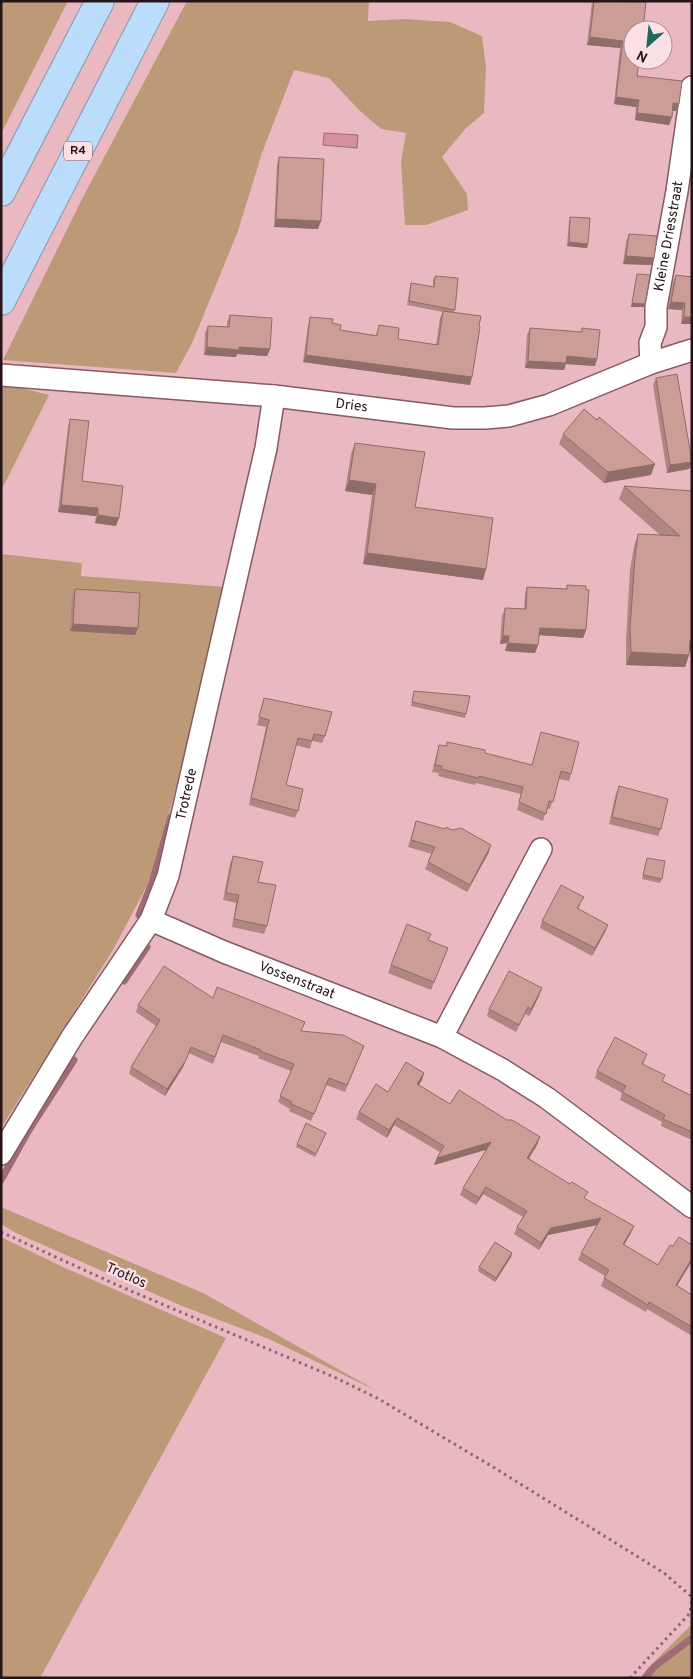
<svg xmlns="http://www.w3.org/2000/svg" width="693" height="1679" viewBox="0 0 693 1679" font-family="Overpass,sans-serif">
<rect width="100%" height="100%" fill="#eab8c1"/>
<!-- green -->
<g fill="#bd9a77">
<path d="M 3,1 L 68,1 L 1,134 L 1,6 Z"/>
<path d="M 187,1 L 369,1 L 368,21 L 403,19 L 450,22 L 482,36 L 486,67 L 484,113 L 466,128 L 442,157 L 467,194 L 468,210 L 426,225 L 405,225 L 401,161 L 406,133 L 381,129 L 359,110 L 329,78 L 294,70 L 262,153 L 238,231 L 193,341 L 176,373 L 3,360 L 82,199 Z"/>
<path d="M 1,383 L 49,395 L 1,491 Z"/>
<path d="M 1,554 L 82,563 L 81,576 L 225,587 L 179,776 L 152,876 L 113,950 L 1,1128 Z"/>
<path d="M 1,1207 L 203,1293 L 379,1392 L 269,1339 L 182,1306 L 16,1233 L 1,1224 Z"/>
<path d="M 1,1237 L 63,1267 L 226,1338 L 40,1678 L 1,1678 Z"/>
<path d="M 692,1624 L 692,1678 L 641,1678 L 647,1669 Z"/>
</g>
<!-- water -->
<path fill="#d4909d" stroke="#a06b75" d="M 324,133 L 358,135 L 357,148 L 323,145 Z"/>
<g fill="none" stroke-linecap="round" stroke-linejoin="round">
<!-- stream -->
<g stroke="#a06b75" stroke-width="7">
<path d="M 139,915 L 152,883 L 171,817"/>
<path d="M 124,981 L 147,947"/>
<path d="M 1,1180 L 29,1130 L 74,1060"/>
<path d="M 645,1678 L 654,1667 L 692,1638"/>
</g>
<!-- minor casing -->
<g stroke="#855a62" stroke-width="24">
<g id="minor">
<path id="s1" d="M 651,363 L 650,343 L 656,327 L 656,307 L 677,191 L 692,87"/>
<path id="s2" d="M 1,375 L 274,396 L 453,418 L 485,418 L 509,416 L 549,405 L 651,363 L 692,350"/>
<path id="s3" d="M 151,920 L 224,952 L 442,1037 L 503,1070 L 547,1098 L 692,1207"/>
<path d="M 442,1037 L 541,849"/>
<path id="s4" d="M 1,1154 L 72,1037 L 151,920 L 168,876 L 266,448 L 274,396"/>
</g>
</g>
<!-- motorway casing -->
<g stroke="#8796ab" stroke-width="30">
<g id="motorway">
<path d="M 1,192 L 100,1"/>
<path d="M 1,301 L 155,1"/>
</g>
</g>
<!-- path -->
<g stroke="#8a686e" stroke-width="3" stroke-dasharray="2.5 4" stroke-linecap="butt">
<path d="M 1,1232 L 117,1285 L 334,1377 L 377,1398 L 493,1467 L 664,1573 L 692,1597"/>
<path d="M 630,1678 L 690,1613 L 692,1598"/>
</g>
<!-- minor -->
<use href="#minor" stroke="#fff" stroke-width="21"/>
<!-- motorway -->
<use href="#motorway" stroke="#bbdcfa" stroke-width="28"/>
</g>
<!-- wall -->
<g fill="#af8681">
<path d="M 592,1 L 641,1 L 637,76 L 676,111 L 672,111 L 672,117 L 669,125 L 635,120 L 636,107 L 614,104 L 620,48 L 587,45 Z"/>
<path d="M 279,157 L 318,229 L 274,227 L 277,164 Z"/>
<path d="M 570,217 L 588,244 L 587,248 L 567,246 L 569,221 Z"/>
<path d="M 629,234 L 651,265 L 623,264 L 626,242 Z"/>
<path d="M 637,274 L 645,304 L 644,307 L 631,307 Z"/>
<path d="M 676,275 L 692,277 L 692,324 L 681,324 L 682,310 L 668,309 L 673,282 Z"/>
<path d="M 435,276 L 455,310 L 454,312 L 472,377 L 470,385 L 303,362 L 308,325 L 310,317 L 332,323 L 340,330 L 376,335 L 379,325 L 398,339 L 436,345 L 440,318 L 443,312 L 407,305 L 410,287 L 411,283 L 433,287 L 433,280 Z"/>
<path d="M 230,315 L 270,349 L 267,356 L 237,354 L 236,357 L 204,355 L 205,333 L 208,326 L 227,327 L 227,322 Z"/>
<path d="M 530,328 L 581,332 L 582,328 L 595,366 L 566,364 L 564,370 L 525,368 L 527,335 Z"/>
<path d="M 656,378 L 692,459 L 692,463 L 689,469 L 667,473 L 653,385 Z"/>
<path d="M 70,419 L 82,481 L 116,526 L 95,523 L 96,516 L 58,512 L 68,427 Z"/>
<path d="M 563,434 L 651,475 L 604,483 L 559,444 Z"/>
<path d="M 355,443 L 415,507 L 486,569 L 483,580 L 363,564 L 372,495 L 345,491 L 351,454 Z"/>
<path d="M 624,486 L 692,491 L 692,651 L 691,652 L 689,652 L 689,655 L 685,667 L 626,665 L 626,640 L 630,570 L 634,546 L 638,534 L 660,535 L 619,499 Z"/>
<path d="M 567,585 L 586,630 L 583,638 L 539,635 L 538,645 L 535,653 L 505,651 L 507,643 L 500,644 L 502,616 L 505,608 L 524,609 L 525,594 L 527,587 L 566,589 Z"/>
<path d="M 75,589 L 138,628 L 135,635 L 70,631 L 72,596 Z"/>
<path d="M 414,691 L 466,714 L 465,718 L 411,706 Z"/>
<path d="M 264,698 L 325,736 L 322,743 L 312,741 L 310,749 L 296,745 L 286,785 L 298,811 L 295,818 L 249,805 L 266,727 L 257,725 Z"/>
<path d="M 541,732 L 571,774 L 569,781 L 559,779 L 550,809 L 547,808 L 543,821 L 517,810 L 521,794 L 476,783 L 475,785 L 438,776 L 439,773 L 432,772 L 439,745 L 446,746 L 447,742 L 485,753 L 532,765 Z"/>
<path d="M 619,786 L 661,829 L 658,836 L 609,824 L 616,793 Z"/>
<path d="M 416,821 L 489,852 L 467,892 L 425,869 L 432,854 L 408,847 Z"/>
<path d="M 233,856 L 258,882 L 267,926 L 264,934 L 232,927 L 236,903 L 223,900 L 230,864 Z"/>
<path d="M 647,858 L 662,879 L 660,883 L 642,879 Z"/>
<path d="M 581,904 L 578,909 L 608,925 L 605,932 L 592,956 L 540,928 L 542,921 Z"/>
<path d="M 407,924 L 429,940 L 448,948 L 431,990 L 388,973 Z"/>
<path d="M 539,996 L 529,1016 L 525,1014 L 516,1032 L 487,1016 L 489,1009 Z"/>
<path d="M 213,998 L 301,1031 L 364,1046 L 345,1092 L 326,1085 L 311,1121 L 289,1111 L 290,1109 L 278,1102 L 291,1071 L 258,1058 L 259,1056 L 221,1042 L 213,1064 L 189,1053 L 183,1067 L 165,1096 L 129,1074 L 131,1067 L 156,1026 L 136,1012 L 138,1005 Z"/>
<path d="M 645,1061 L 643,1064 L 663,1081 L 692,1096 L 692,1140 L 661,1126 L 662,1122 L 620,1100 L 622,1093 L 595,1078 L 597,1071 Z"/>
<path d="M 424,1073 L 422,1080 L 419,1085 L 450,1104 L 507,1120 L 540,1137 L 537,1145 L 529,1158 L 631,1233 L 624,1245 L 658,1265 L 692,1261 L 677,1286 L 692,1295 L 692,1336 L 647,1309 L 646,1312 L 601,1286 L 605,1276 L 578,1260 L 581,1253 L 597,1225 L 548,1235 L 539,1250 L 514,1234 L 517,1227 L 523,1217 L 483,1194 L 476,1205 L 460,1195 L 463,1188 L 486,1150 L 434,1165 L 437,1158 L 440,1152 L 394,1125 L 387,1138 L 356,1119 L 359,1112 L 388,1092 Z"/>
<path d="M 326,1133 L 315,1157 L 296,1147 L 297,1144 Z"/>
<path d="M 512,1253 L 511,1257 L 495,1282 L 478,1271 L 479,1267 Z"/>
</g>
<!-- shaded-wall -->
<g fill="#8f6d69">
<path d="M 590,37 L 623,41 L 620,48 L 587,45 Z"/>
<path d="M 616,97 L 639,100 L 636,107 L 614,104 Z"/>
<path d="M 673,103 L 679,104 L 676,111 L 670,111 Z"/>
<path d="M 637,113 L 672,117 L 669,125 L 635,120 Z"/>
<path d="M 276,219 L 321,221 L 318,229 L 274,227 Z"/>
<path d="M 569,242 L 588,244 L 587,248 L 567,246 Z"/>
<path d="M 626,256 L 654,258 L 651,265 L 623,264 Z"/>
<path d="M 671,302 L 685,303 L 682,310 L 668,309 Z"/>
<path d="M 632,303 L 645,304 L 644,307 L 631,307 Z"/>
<path d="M 684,317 L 692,317 L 692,324 L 681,324 Z"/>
<path d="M 207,347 L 239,347 L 270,349 L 267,356 L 237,354 L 236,357 L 204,355 Z"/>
<path d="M 306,355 L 472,377 L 470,385 L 303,362 Z"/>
<path d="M 567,356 L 597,359 L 595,366 L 566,364 L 564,370 L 525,368 L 528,361 Z"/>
<path d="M 692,462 L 689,469 L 667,473 L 670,465 Z"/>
<path d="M 655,464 L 651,475 L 604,483 L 608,472 Z"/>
<path d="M 349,480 L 376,484 L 372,495 L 345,491 Z"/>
<path d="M 61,505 L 98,508 L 96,516 L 58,512 Z"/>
<path d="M 98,515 L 119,518 L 116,526 L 95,523 Z"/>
<path d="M 367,553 L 486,569 L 483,580 L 363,564 Z"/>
<path d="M 73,624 L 138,628 L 135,635 L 70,631 Z"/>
<path d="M 540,628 L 586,630 L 583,638 L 537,635 Z"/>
<path d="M 503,636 L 509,636 L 507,643 L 500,644 Z"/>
<path d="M 690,640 L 692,640 L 691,652 L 685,652 Z"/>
<path d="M 508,643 L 538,645 L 535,653 L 505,651 Z"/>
<path d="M 631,652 L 689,655 L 685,667 L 626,665 Z"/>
<path d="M 491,845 L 489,852 L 467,892 L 470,885 Z"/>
<path d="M 608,925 L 605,932 L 592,956 L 595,948 Z"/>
<path d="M 542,988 L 539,996 L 529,1016 L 531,1009 Z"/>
<path d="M 191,1047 L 183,1067 L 165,1096 L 167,1089 Z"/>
<path d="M 424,1073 L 422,1080 L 415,1091 L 417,1084 Z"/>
<path d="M 397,1118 L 394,1125 L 387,1138 L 389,1130 Z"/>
<path d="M 540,1137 L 537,1145 L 525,1165 L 527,1158 Z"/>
<path d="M 491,1142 L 488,1149 L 434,1165 L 437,1158 Z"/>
<path d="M 486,1187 L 483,1194 L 476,1205 L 479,1198 Z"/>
<path d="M 601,1218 L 598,1225 L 548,1235 L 539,1250 L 541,1243 L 551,1228 Z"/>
<path d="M 634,1226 L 631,1233 L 620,1251 L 623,1244 Z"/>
<path d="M 512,1253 L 511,1257 L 495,1282 L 496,1278 Z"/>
<path d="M 692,1258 L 692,1261 L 673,1292 L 676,1285 Z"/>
</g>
<!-- building -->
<g fill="#cc9c96" stroke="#8f6d69">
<path d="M 594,1 L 646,2 L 643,30 L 633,30 L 633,60 L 639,60 L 637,76 L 682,81 L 679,104 L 673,103 L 672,117 L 637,113 L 639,100 L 616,97 L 623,41 L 590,37 Z"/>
<path d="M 279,157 L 324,159 L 321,221 L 276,219 Z"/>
<path d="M 570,217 L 590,218 L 588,244 L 569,242 Z"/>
<path d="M 629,234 L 657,236 L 654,258 L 626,256 Z"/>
<path d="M 637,274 L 650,275 L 645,304 L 632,303 Z"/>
<path d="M 676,275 L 692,277 L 692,317 L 684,317 L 685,303 L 671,302 Z"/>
<path d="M 435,276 L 458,278 L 455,310 L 409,301 L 411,283 L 434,287 Z"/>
<path d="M 443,311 L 481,316 L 479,326 L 480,327 L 472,377 L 306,355 L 310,317 L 333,319 L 332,323 L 341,325 L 340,330 L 377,336 L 379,325 L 399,328 L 398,339 L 438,345 Z"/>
<path d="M 230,315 L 272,318 L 270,349 L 239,347 L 239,350 L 207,347 L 208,326 L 229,327 Z"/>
<path d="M 530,328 L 582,332 L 582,328 L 600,330 L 597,359 L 567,356 L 566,363 L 528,361 Z"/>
<path d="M 677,374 L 692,462 L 670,465 L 656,378 Z"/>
<path d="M 584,409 L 597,420 L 599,417 L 655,464 L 608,472 L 563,434 Z"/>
<path d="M 70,419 L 89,421 L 82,481 L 123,486 L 119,518 L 98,515 L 98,508 L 61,505 Z"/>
<path d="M 355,443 L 425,452 L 415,507 L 493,518 L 486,569 L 367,553 L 376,484 L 349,480 Z"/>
<path d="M 624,486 L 692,491 L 692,640 L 690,640 L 689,655 L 631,652 L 630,628 L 635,558 L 638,534 L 680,536 Z"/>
<path d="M 567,585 L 586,586 L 586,590 L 589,590 L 586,630 L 540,628 L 538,645 L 508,643 L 509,636 L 503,636 L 505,608 L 526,609 L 527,587 L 567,589 Z"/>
<path d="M 75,589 L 140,593 L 138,628 L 73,624 Z"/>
<path d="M 414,691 L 470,696 L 466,714 L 412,702 Z"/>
<path d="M 264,698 L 332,712 L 325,736 L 314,734 L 312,741 L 298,738 L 286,785 L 303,789 L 298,811 L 251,798 L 269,720 L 259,717 Z"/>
<path d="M 541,732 L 579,742 L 571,774 L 561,771 L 553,802 L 549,801 L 546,814 L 519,802 L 523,787 L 479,776 L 478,778 L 441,769 L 442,766 L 435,765 L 439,745 L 447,746 L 447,742 L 485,750 L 485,753 L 532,765 Z"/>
<path d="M 619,786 L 668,799 L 661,829 L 612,817 Z"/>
<path d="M 416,821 L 445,829 L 446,827 L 452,830 L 461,828 L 491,845 L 470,885 L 428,862 L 435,847 L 411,840 Z"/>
<path d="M 233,856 L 263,862 L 258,882 L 276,885 L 267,926 L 234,919 L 239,895 L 226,893 Z"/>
<path d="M 647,858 L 665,861 L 662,879 L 643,875 Z"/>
<path d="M 561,885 L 584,897 L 577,908 L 608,925 L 595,948 L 542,921 Z"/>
<path d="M 407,924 L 431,934 L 428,940 L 448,948 L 434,982 L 391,965 Z"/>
<path d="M 164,966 L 213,998 L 217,987 L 305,1022 L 301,1031 L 343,1035 L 364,1046 L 347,1085 L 329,1078 L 314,1114 L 291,1104 L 292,1102 L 280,1096 L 294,1064 L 260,1051 L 261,1050 L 223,1035 L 215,1057 L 191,1047 L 186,1060 L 167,1089 L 131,1067 L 160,1020 L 138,1005 Z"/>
<path d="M 509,971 L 542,988 L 531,1009 L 528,1007 L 519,1025 L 489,1009 Z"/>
<path d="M 615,1037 L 647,1054 L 642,1064 L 665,1075 L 662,1081 L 692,1096 L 692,1132 L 663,1119 L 665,1115 L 622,1092 L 626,1086 L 597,1071 Z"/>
<path d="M 406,1062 L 424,1073 L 417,1084 L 450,1104 L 459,1090 L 507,1120 L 512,1120 L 537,1135 L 540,1137 L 527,1158 L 570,1184 L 572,1182 L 588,1192 L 584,1198 L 634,1226 L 623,1244 L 658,1265 L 670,1245 L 673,1246 L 679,1237 L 692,1245 L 692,1258 L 676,1285 L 692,1295 L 692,1327 L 649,1302 L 648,1305 L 604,1278 L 609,1270 L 581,1253 L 601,1218 L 551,1228 L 541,1243 L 517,1227 L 527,1211 L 486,1187 L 479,1198 L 463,1188 L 491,1142 L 437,1158 L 444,1146 L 397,1118 L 389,1130 L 359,1112 L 376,1084 L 388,1092 Z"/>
<path d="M 306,1123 L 326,1133 L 316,1154 L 297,1144 Z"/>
<path d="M 495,1242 L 512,1253 L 496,1278 L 479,1267 Z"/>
</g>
<g text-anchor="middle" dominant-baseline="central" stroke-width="4.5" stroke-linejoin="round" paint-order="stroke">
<!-- shield labels -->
<rect fill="#fbe0e5" stroke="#665156" stroke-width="1" x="64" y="141.5" width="28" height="19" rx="4"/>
<g font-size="12" font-weight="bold" fill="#261418">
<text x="78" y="151">R4</text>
</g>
<!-- street labels -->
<g font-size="14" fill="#261418" stroke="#fbe0e5">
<text stroke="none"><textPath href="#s1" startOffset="129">Kleine Driesstraat</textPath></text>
<text stroke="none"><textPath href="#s2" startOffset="352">Dries</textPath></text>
<text stroke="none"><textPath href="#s4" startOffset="409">Trotrede</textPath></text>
<text stroke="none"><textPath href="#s3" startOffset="158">Vossenstraat</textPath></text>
<text transform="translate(126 1276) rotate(24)">Trotlos</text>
</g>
</g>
<!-- border -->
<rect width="693" height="1679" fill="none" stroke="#261418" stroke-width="5"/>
<!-- north arrow -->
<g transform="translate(648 45) rotate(207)"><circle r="24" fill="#fbe0e5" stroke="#a68e93"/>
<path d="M0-4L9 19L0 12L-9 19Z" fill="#1e6862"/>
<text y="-8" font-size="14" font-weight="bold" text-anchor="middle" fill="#261418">N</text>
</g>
</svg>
